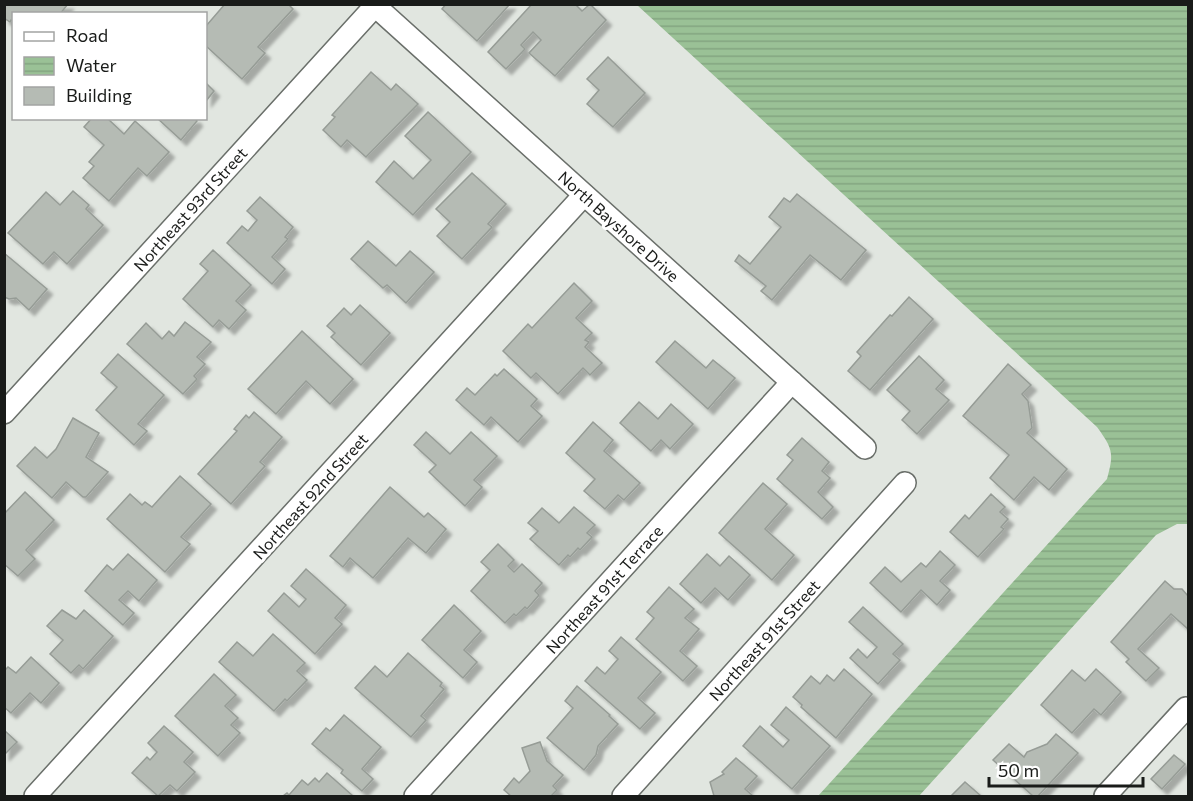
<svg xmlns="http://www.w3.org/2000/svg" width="1193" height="801" viewBox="0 0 1193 801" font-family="Commissioner,sans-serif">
<defs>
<pattern id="water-rules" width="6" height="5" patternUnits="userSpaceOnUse" patternTransform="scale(1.5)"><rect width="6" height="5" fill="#9ac196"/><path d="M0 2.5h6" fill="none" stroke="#84a581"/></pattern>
<filter id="shadow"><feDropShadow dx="5.5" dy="5.5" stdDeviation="1.5" flood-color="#0004"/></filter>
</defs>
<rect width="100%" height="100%" fill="#e1e6e0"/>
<!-- water -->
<path fill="url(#water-rules)" d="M 637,5 L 1188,5 L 1188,524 L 1177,524 L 1156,535 L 919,796 L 818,796 L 1107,479 C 1114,453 1113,449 1097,427 Z"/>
<!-- building -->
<g fill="#b5bbb4" stroke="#969c96" stroke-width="1.5" filter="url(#shadow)">
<path d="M 4,4 L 68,4 L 60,14 L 14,14 L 14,22 L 11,20 L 10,22 L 4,18 Z"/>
<path d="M 225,4 L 288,4 L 293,9 L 258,47 L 265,53 L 242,79 L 206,46 L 206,26 Z"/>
<path d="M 446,4 L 510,4 L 477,41 L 442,9 Z"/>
<path d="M 532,4 L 575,4 L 582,11 L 590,4 L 606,20 L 555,76 L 529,53 L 541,40 L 533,32 L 521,45 L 525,49 L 506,69 L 488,52 Z"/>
<path d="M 608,57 L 645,93 L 613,127 L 587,104 L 599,90 L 587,79 Z"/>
<path d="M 371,72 L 391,90 L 396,84 L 418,104 L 366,157 L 347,140 L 341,147 L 323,130 L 335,117 L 332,115 Z"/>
<path d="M 206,83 L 214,91 L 206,101 Z"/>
<path d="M 428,112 L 471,152 L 413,215 L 376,182 L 394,161 L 413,179 L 431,160 L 405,136 Z"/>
<path d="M 92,118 L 107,118 L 124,134 L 135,121 L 169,152 L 147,176 L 138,168 L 109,201 L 83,178 L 94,166 L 89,162 L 104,145 L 84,127 Z"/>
<path d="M 157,118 L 195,118 L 197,121 L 181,140 Z"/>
<path d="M 472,173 L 506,204 L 488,224 L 492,227 L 462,259 L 437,236 L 450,222 L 436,209 Z"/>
<path d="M 73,191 L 89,205 L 86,209 L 103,225 L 67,264 L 54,252 L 43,264 L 8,233 L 46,192 L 60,205 Z"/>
<path d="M 797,194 L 866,250 L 841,280 L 810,255 L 772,300 L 761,291 L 766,286 L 735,261 L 739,255 L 750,264 L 781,227 L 769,217 L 784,198 L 790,202 Z"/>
<path d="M 260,197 L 293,227 L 285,237 L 288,239 L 272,257 L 285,269 L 272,284 L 227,243 L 242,226 L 248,231 L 257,220 L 247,211 Z"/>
<path d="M 368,241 L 396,266 L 410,251 L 434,272 L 406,303 L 387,285 L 383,288 L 351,259 Z"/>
<path d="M 213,250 L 251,285 L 236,301 L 246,310 L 229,329 L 219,320 L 213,327 L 183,299 L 208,271 L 200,264 Z"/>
<path d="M 4,253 L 47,289 L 29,310 L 16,298 L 9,299 L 4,297 Z"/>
<path d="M 574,283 L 592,301 L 576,318 L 592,333 L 585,340 L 589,342 L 585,347 L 602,363 L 590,375 L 583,368 L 558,394 L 536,373 L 531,378 L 503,351 L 528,324 L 532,328 Z"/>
<path d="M 909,297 L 933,319 L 870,390 L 848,371 L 861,356 L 857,352 L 890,315 L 892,316 Z"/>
<path d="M 360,305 L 390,333 L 361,365 L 331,337 L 335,333 L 327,326 L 344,308 L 351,315 Z"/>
<path d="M 185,322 L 211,342 L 197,357 L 205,364 L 194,376 L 197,379 L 183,394 L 127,344 L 146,323 L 162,339 L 169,331 L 174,336 Z"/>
<path d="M 302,331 L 353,379 L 330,404 L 306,381 L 276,414 L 248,389 Z"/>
<path d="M 675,341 L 706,368 L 713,360 L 735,378 L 708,409 L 656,362 Z"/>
<path d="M 118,354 L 164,395 L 138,424 L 147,431 L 134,445 L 96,410 L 117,387 L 101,373 Z"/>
<path d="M 919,356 L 944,380 L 936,389 L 949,400 L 917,434 L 902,420 L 910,411 L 887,390 Z"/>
<path d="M 1008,364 L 1031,385 L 1022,394 L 1028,401 L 1032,428 L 1027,433 L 1067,469 L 1049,490 L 1034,477 L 1014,500 L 990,478 L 1009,455 L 963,416 Z"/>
<path d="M 504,369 L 537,399 L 531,406 L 542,416 L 518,442 L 491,417 L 484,425 L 456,400 L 467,388 L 475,395 L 495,374 L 497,376 Z"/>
<path d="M 639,402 L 658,419 L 671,404 L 693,424 L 670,449 L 661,440 L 651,451 L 620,423 Z"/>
<path d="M 254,412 L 282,437 L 260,462 L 265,466 L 231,504 L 198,474 L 237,431 L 234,429 L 246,415 L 249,418 Z"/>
<path d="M 73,418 L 99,433 L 86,457 L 108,472 L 86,497 L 83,497 L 66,482 L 52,498 L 17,466 L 35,447 L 47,458 L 56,449 Z"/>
<path d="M 593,422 L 613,440 L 604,451 L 640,483 L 624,500 L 618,495 L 605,509 L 584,491 L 595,479 L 566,453 Z"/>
<path d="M 426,432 L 450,454 L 471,432 L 497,456 L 474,480 L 482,487 L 465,506 L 429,472 L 436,465 L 414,445 Z"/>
<path d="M 802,438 L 829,462 L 822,471 L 830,478 L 818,492 L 833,507 L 822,519 L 777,479 L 793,460 L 787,455 Z"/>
<path d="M 180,476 L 211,504 L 181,537 L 190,544 L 165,572 L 107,519 L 130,494 L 142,505 L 145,502 L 152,507 Z"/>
<path d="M 763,483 L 787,504 L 765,529 L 794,555 L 772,580 L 719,533 Z"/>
<path d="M 390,487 L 424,517 L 428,513 L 446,529 L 426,553 L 408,538 L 373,578 L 350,558 L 343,567 L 330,556 Z"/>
<path d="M 25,492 L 54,520 L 26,550 L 35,559 L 18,576 L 4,564 L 4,514 Z"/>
<path d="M 991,494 L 1005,507 L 1000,512 L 1008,519 L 1001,527 L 1004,529 L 978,557 L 950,532 L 965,515 L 969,519 Z"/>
<path d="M 574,507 L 595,525 L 587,533 L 592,537 L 580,550 L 578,548 L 570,557 L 568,555 L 559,565 L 530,539 L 538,531 L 528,523 L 542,508 L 559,523 Z"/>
<path d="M 498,544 L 514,560 L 508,566 L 514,572 L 522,564 L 542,583 L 535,591 L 539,595 L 527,609 L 525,607 L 516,616 L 514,614 L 505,623 L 471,591 L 490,570 L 481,562 Z"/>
<path d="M 940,551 L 955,565 L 940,581 L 950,590 L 937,605 L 921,590 L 901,612 L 870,583 L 885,567 L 901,582 L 921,563 L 926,567 Z"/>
<path d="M 128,554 L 157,580 L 139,601 L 128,591 L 119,600 L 134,613 L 123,625 L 85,591 L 107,565 L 113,570 Z"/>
<path d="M 707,554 L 720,566 L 729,556 L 750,575 L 728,600 L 715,588 L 701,603 L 680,584 Z"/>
<path d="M 306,569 L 346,605 L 335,618 L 342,624 L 315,654 L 268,611 L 284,593 L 299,607 L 306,599 L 291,586 Z"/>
<path d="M 1165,581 L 1174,589 L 1182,589 L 1188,596 L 1188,629 L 1171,614 L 1138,649 L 1159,668 L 1146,681 L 1126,662 L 1129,659 L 1111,642 Z"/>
<path d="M 669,587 L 694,609 L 685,618 L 699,629 L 680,651 L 697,666 L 683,681 L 636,639 L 654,618 L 647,612 Z"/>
<path d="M 454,605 L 481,631 L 464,650 L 477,662 L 463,678 L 422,640 Z"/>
<path d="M 863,607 L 903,644 L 893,654 L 900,660 L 878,684 L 850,658 L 858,649 L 867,658 L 877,647 L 849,622 Z"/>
<path d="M 62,610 L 76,619 L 84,610 L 113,636 L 83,669 L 79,665 L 71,673 L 50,654 L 63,640 L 47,626 Z"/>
<path d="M 273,634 L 305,663 L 297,671 L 307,680 L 287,701 L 285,699 L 274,711 L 219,662 L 237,642 L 253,656 Z"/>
<path d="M 621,637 L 661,672 L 638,698 L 655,713 L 640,729 L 585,681 L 597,667 L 605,674 L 618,659 L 609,651 Z"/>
<path d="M 408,653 L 442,683 L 440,686 L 444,689 L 421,716 L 426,720 L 411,737 L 355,688 L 375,666 L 387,677 Z"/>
<path d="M 31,657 L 59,683 L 41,703 L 30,693 L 11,713 L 4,707 L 4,671 L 8,667 L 16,673 Z"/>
<path d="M 844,669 L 872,694 L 836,738 L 801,707 L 802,705 L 793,697 L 811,676 L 820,684 L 827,675 L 834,681 Z"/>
<path d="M 1096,669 L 1121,692 L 1101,715 L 1094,709 L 1072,733 L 1041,705 L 1072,670 L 1085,681 Z"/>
<path d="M 214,674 L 236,695 L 225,706 L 238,718 L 231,725 L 240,733 L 218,756 L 175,716 Z"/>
<path d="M 577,686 L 610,715 L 609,716 L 618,724 L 598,746 L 596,755 L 584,770 L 547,738 L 573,708 L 565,701 Z"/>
<path d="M 786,707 L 830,746 L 792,789 L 743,746 L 760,726 L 783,747 L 789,740 L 771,725 Z"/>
<path d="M 344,715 L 381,747 L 362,769 L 373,779 L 362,791 L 341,773 L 343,770 L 312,744 L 326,728 L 330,731 Z"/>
<path d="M 164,726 L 193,752 L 184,762 L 195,772 L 177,791 L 170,785 L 158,796 L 132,773 L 147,757 L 150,760 L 157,752 L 148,743 Z"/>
<path d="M 4,730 L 17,742 L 4,755 Z"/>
<path d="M 1056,734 L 1078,753 L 1038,796 L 1033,796 L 993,760 L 1009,744 L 1024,757 L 1027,752 L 1047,744 Z"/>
<path d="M 540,742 L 547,761 L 563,775 L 553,786 L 557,790 L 551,796 L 511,796 L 504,790 L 514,778 L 519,783 L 530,771 L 522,748 Z"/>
<path d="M 1174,755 L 1185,764 L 1162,789 L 1151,779 Z"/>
<path d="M 736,758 L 757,776 L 745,789 L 753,796 L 714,796 L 710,782 L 724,774 L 722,772 Z"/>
<path d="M 327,773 L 353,796 L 283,796 L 287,793 L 289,795 L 302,780 L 308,785 L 315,778 L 319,782 Z"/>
<path d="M 965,782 L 981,796 L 951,796 Z"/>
</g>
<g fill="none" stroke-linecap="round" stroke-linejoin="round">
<!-- minor casing -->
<g stroke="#6a6f6a" stroke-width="24">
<g id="minor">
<path d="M 373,4 L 865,448"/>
<path d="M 4,413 L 375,6"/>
<path d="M 35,796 L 584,195"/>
<path d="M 415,796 L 792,382"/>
<path d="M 623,796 L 905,483"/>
<path d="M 1105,796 L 1186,708 L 1188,710"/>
</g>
</g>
<!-- minor -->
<use href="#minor" stroke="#fff" stroke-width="21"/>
</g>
<g text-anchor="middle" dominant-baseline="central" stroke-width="6" stroke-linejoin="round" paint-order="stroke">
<!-- street labels -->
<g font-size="16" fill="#191b19" stroke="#fff">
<text transform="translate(190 209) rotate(-48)">Northeast 93rd Street</text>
<text transform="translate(619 226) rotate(42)">North Bayshore Drive</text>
<text transform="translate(310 496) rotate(-48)">Northeast 92nd Street</text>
<text transform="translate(604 589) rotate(-48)">Northeast 91st Terrace</text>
<text transform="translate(764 640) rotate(-48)">Northeast 91st Street</text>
</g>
</g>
<!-- border -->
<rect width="1193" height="801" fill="none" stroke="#191b19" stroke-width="12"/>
<!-- legend -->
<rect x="12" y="12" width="195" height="108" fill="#ffffff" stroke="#a3a4a3" stroke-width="1.5"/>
<rect x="24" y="32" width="30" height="9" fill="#ffffff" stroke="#a3a4a3" stroke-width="1.5"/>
<text x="66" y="42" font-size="18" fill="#191b19">Road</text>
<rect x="24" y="57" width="30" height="18" fill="url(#water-rules)" stroke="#a3a4a3" stroke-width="1.5"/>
<text x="66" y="72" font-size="18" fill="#191b19">Water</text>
<rect x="24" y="87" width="30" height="18" fill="#b5bbb4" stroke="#a3a4a3" stroke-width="1.5"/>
<text x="66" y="102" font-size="18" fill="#191b19">Building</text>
<!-- scale -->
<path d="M989 777v9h154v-9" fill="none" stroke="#191b19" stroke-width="3"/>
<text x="998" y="777" font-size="18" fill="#191b19" stroke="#ffffff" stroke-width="4.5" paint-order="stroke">50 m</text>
</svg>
